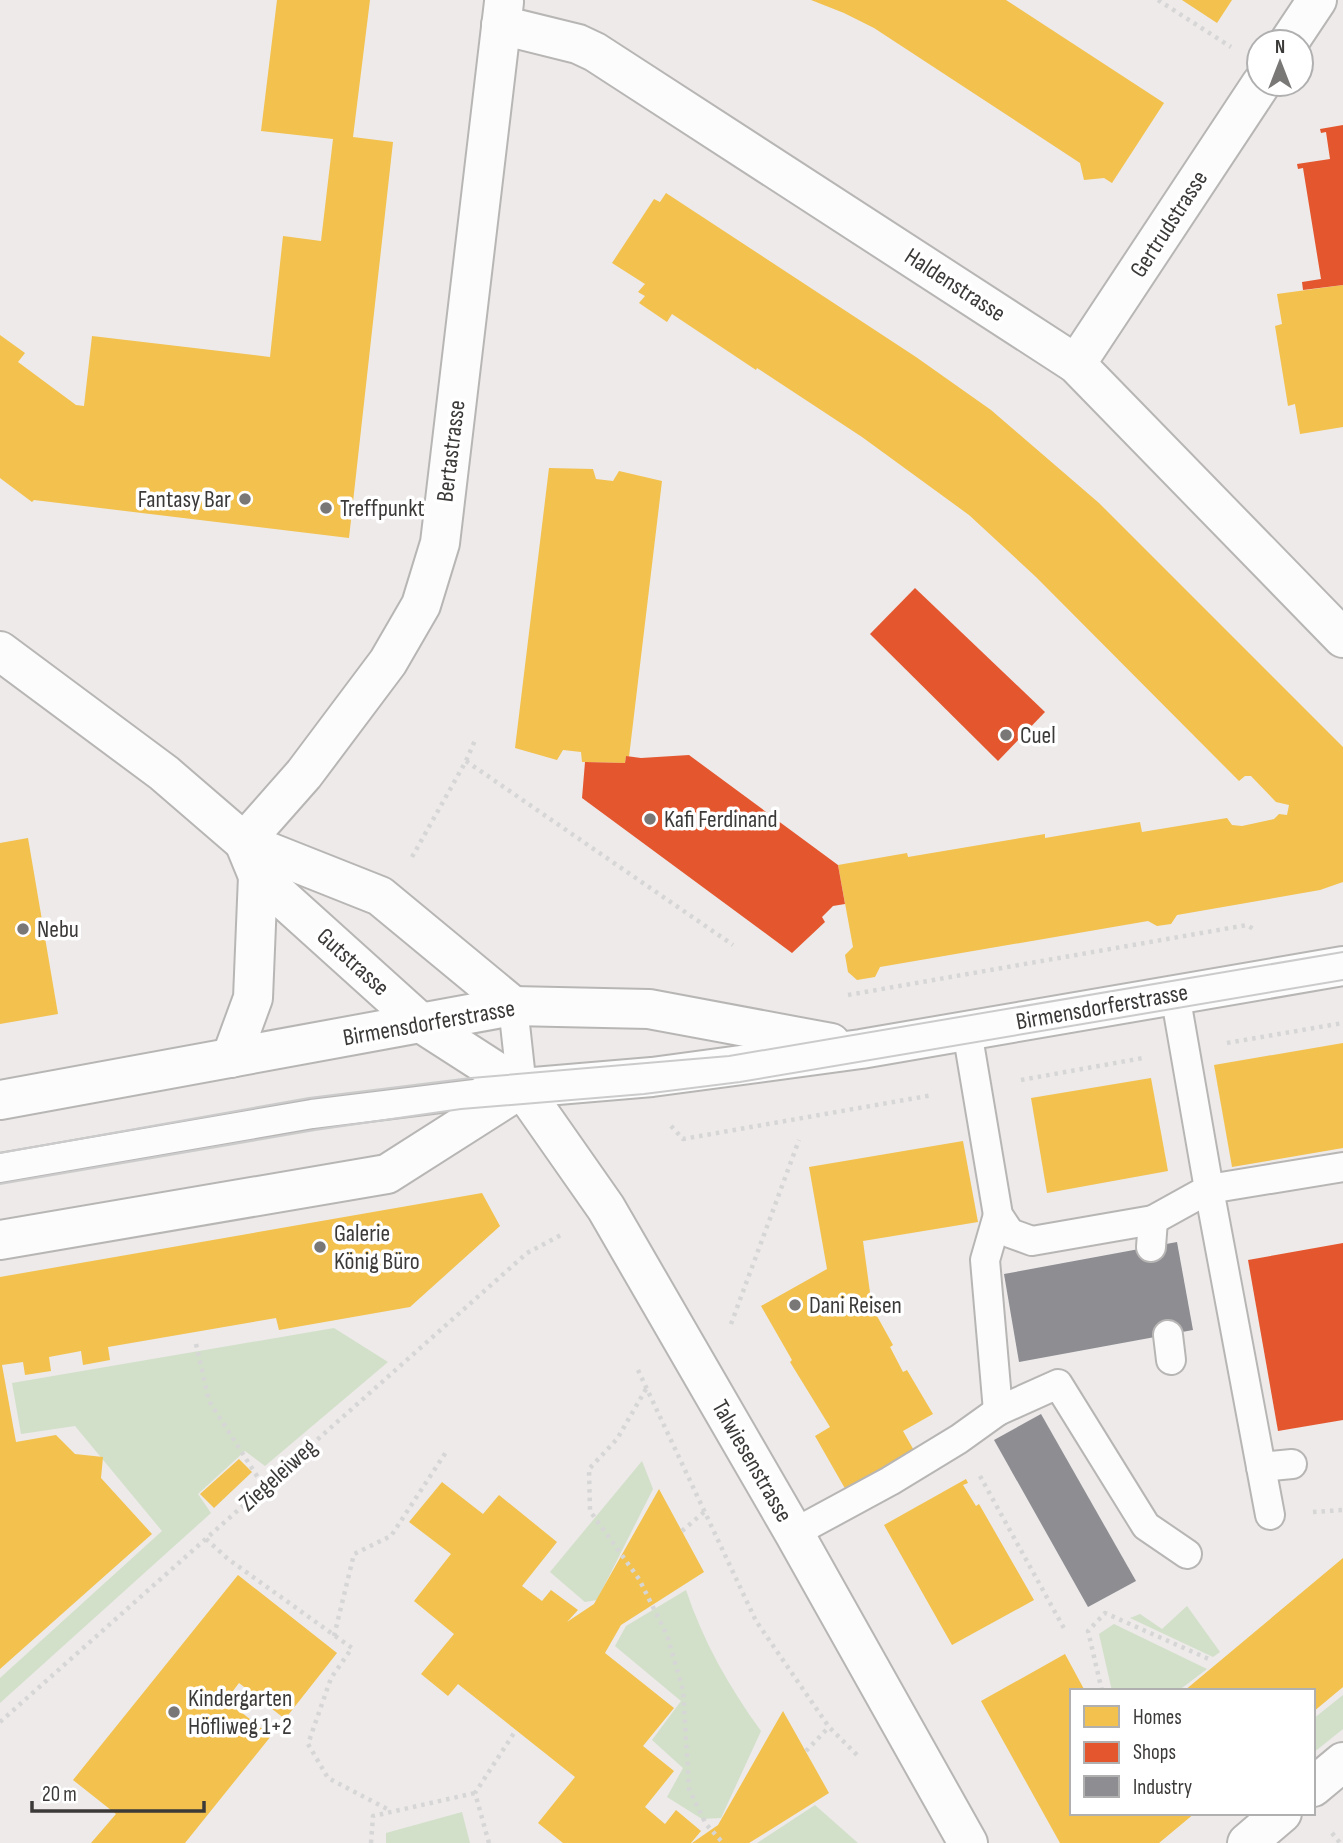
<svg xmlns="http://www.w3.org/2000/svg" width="1343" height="1843" viewBox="0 0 1343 1843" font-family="'Sofia Sans Condensed',sans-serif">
<rect width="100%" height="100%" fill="#edeae9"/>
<!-- green -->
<g fill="#d2e0c9">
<path d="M 334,1328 L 388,1362 L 265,1466 L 245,1451 L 198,1494 L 211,1513 L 0,1703 L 0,1678 L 162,1531 L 75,1426 L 21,1434 L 12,1383 Z"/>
<path d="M 642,1461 L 653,1489 L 597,1600 L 585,1602 L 550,1572 Z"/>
<path d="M 686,1590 C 703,1641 729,1687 761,1731 L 721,1818 L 702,1819 L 667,1797 L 683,1768 L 652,1740 L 681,1701 L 615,1646 L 626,1626 Z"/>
<path d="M 1187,1606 L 1220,1652 L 1213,1657 L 1130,1618 L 1140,1614 L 1162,1629 Z"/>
<path d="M 1114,1624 L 1207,1669 L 1178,1691 L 1112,1691 L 1099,1634 Z"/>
<path d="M 1343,1695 L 1343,1729 L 1313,1753 L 1313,1719 Z"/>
<path d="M 815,1805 L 858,1843 L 757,1843 Z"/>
<path d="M 462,1812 L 470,1843 L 386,1843 L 386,1833 Z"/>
</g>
<!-- homes -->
<g fill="#f2c14e">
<path d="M 277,0 L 370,0 L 353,137 L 393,142 L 349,538 L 34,500 L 32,502 L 0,478 L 0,335 L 25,353 L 18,362 L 76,405 L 84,406 L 92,336 L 270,357 L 283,236 L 321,241 L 333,139 L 261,131 Z"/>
<path d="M 811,0 L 1006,0 L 1164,103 L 1112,183 L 1104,178 L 1084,180 L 1080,163 L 874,28 L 844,13 Z"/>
<path d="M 1182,0 L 1232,0 L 1217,23 Z"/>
<path d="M 666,193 L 916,357 L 991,410 L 1099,503 L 1343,747 L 1343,882 L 1320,890 L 1177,915 L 1171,924 L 1157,926 L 1148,921 L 880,967 L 875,977 L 857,980 L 848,972 L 845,955 L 853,947 L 838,865 L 907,853 L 908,857 L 1045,834 L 1045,838 L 1140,822 L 1142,832 L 1227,818 L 1232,825 L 1242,826 L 1274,819 L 1279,814 L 1287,815 L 1289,805 L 1276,802 L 1251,776 L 1245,776 L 1239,781 L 1036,577 L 969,515 L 862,437 L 757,368 L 756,370 L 672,314 L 667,322 L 639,303 L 645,296 L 638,292 L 645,284 L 612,263 L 654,199 L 660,202 Z"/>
<path d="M 1343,285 L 1343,427 L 1300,434 L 1295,404 L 1288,406 L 1275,326 L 1282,324 L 1277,294 Z"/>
<path d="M 549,468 L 593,469 L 596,479 L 613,481 L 619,471 L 662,481 L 629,757 L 626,756 L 625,763 L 582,762 L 581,752 L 563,750 L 557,760 L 515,748 Z"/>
<path d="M 28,838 L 58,1014 L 0,1024 L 0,843 Z"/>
<path d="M 1343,1043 L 1343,1148 L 1232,1167 L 1214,1065 Z"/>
<path d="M 1151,1078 L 1168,1171 L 1047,1193 L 1031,1098 Z"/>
<path d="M 963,1141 L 978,1222 L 863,1241 L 872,1307 L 893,1345 L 890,1347 L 903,1372 L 907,1370 L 933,1414 L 903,1431 L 916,1454 L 847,1492 L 815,1436 L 830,1427 L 790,1362 L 792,1360 L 761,1306 L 827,1269 L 809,1167 Z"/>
<path d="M 482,1193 L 500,1226 L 410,1307 L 279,1330 L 276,1318 L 108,1347 L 110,1360 L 83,1365 L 81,1351 L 49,1357 L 51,1371 L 25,1375 L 23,1362 L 2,1365 L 16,1442 L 56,1435 L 75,1454 L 103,1457 L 101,1478 L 152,1534 L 0,1669 L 0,1277 Z"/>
<path d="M 239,1459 L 252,1472 L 214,1508 L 200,1494 Z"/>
<path d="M 966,1479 L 968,1483 L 963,1485 L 976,1506 L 979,1504 L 1034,1600 L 952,1645 L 884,1525 Z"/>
<path d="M 442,1482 L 483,1514 L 499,1495 L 557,1542 L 522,1586 L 542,1601 L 551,1590 L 578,1610 L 567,1622 L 594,1604 L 659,1489 L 704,1572 L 621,1625 L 605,1653 L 674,1708 L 643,1746 L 674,1771 L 645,1807 L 665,1824 L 676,1810 L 701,1831 L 691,1843 L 563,1843 L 538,1823 L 575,1777 L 458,1684 L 448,1696 L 421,1674 L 454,1634 L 414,1601 L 451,1554 L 409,1522 Z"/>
<path d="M 1343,1558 L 1343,1687 L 1313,1712 L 1313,1691 L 1184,1691 Z"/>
<path d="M 238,1575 L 337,1653 L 285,1719 L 239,1683 L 226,1700 L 271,1736 L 185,1843 L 91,1843 L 116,1814 L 73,1780 Z"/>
<path d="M 1065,1654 L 1085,1691 L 1072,1691 L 1072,1813 L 1195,1813 L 1159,1843 L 1060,1843 L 981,1701 Z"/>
<path d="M 783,1711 L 829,1793 L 749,1843 L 692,1843 L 718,1825 Z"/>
</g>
<!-- shops -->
<g fill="#e4572e">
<path d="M 1343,125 L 1343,285 L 1303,290 L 1302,282 L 1321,279 L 1303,168 L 1298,169 L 1297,164 L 1330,159 L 1326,132 L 1321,133 L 1320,129 Z"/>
<path d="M 915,588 L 1045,712 L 998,761 L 870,634 Z"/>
<path d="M 689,755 L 838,865 L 845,904 L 833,906 L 822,917 L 825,922 L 792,953 L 582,798 L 585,762 L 625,763 L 626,756 L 641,758 Z"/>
<path d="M 1343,1243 L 1343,1420 L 1278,1431 L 1248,1260 Z"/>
</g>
<!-- industry -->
<g fill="#8d8d92">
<path d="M 1177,1242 L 1193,1330 L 1019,1362 L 1004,1274 Z"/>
<path d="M 1041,1414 L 1136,1581 L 1088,1607 L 994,1440 Z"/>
</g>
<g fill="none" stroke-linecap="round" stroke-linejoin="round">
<!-- lane casing -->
<g stroke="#b8b6b5" stroke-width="32">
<g id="lane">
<path d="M 967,1031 L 998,1215 L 1010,1233 L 1032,1241 L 1153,1220 L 1209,1189 L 1175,994"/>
<path d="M 0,1168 L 312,1114 L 522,1088 L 513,1006"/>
<path d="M 998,1215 L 985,1260 L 998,1411"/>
<path d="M 1151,1247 L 1153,1220"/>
<path d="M 1168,1335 L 1171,1360"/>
<path d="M 1261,1467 L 1292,1464"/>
<path d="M 1270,1515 L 1209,1189 L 1343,1167"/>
<path d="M 794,1533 L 890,1481 L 959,1439 L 998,1411 L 1058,1384 L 1146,1526 L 1187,1554"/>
</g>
</g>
<!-- street casing -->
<g stroke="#b8b6b5" stroke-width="42">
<g id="street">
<path d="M 501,25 L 578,44 L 595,52 L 1076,364 L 1343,638"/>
<path d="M 1289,42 L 1317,0"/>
<path d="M 1076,364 L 1261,84"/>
<path d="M 244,842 L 304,774 L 388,662 L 421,605 L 440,543 L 504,2"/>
<path d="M 522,1088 L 606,1208 L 794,1533 L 968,1843"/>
<path d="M 1313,1787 L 1343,1762"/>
<path d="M 1247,1843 L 1282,1813"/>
</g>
</g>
<!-- secondary casing -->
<g stroke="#b8b6b5" stroke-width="42">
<g id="secondary">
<path d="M 0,651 L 164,773 L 244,842 L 380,896 L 513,1006"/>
<path d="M 244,842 L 258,876 L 421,1023 L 522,1088"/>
<path d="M 231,1058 L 253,998 L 258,876"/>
<path d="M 0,1100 L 513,1006 L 649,1009 L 831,1043"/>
<path d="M 0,1240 L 387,1174 L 522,1088 L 652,1077 L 861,1049 L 1343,966"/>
</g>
</g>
<!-- path -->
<g stroke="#d7d6d6" stroke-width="4.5" stroke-dasharray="3.5 5" stroke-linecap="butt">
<path d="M 1158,0 L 1231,47"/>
<path d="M 466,761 L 733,945"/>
<path d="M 412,857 L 466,761 L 476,738"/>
<path d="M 848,995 L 1247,925 L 1255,930"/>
<path d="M 1227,1043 L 1343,1023"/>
<path d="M 1021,1080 L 1143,1058"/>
<path d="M 671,1126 L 683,1139 L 933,1095"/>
<path d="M 731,1324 L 799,1140"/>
<path d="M 196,1344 L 209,1401 L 264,1487"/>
<path d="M 638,1370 L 756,1621 L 829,1727 L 860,1758"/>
<path d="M 646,1389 L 617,1439 L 589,1469 L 590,1511 L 639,1579 L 667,1635 L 683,1690 L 689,1789 L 706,1824 L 723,1843"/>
<path d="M 980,1476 L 1066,1632"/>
<path d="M 1313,1512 L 1343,1510"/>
<path d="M 682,1531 L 704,1512"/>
<path d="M 206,1539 L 228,1559 L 352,1648 L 331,1678 L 308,1744 L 328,1778 L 391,1811"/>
<path d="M 334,1636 L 354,1554 L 391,1536 L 448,1449"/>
<path d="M 1102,1691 L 1088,1631 L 1105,1613 L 1211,1660"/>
<path d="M 0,1722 L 527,1253 L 561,1235 L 563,1238"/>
<path d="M 806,1751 L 829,1727"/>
<path d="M 1332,1833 L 1340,1843"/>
<path d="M 371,1843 L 373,1816 L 475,1793"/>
<path d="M 489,1843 L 475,1793 L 516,1730"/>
</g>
<!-- lane -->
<use href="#lane" stroke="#fcfcfc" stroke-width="28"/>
<!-- street -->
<use href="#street" stroke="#fcfcfc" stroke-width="38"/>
<!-- secondary -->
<use href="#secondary" stroke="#fcfcfc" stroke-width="38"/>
<!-- tram -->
<g stroke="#cccbcb" stroke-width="2">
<path d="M 0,1153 L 309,1098 L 471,1078 L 729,1056 L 1343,952"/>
<path d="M 0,1184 L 315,1130 L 461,1109 L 644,1094 L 740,1082 L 1343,980"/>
</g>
</g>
<!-- markers -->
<g fill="#7a7877" stroke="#fff" stroke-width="2.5">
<circle cx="245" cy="499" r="7"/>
<circle cx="326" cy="508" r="7"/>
<circle cx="1006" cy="735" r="7"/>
<circle cx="650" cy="819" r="7"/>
<circle cx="23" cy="929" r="7"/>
<circle cx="320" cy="1247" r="7"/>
<circle cx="795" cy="1305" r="7"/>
<circle cx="174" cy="1712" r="7"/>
</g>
<g text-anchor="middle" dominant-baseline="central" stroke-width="7" stroke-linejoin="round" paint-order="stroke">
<!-- street labels -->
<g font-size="24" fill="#3c3a39" stroke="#fff">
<text transform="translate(1169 224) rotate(-57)">Gertrudstrasse</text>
<text transform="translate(955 285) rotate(33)">Haldenstrasse</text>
<text transform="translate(451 451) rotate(-83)">Bertastrasse</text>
<text transform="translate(353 962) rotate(42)">Gutstrasse</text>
<text transform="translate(1102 1007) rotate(-10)">Birmensdorferstrasse</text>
<text transform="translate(429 1023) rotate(-10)">Birmensdorferstrasse</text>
<text transform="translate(752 1461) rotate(60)">Talwiesenstrasse</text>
<text transform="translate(278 1475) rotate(-42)">Ziegeleiweg</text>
</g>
<!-- poi labels -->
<g font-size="24" fill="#3c3a39" stroke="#fff" text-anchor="start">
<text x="231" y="499" text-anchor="end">Fantasy Bar</text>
<text x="340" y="508">Treffpunkt</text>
<text x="1020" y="735">Cuel</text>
<text x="664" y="819">Kafi Ferdinand</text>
<text x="37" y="929">Nebu</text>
<text x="334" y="1233">Galerie<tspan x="334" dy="28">König Büro</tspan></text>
<text x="809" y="1305">Dani Reisen</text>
<text x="188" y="1698">Kindergarten<tspan x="188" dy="28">Höfliweg 1+2</tspan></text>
</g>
</g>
<!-- legend -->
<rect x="1070" y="1689" width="245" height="126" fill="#ffffff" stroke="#b1b0b0" stroke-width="2"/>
<rect x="1084" y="1706" width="35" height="21" fill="#f2c14e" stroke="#b1b0b0" stroke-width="2"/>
<text x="1133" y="1724" font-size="21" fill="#3c3a39">Homes</text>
<rect x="1084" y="1742" width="35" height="21" fill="#e4572e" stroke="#b1b0b0" stroke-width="2"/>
<text x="1133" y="1759" font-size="21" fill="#3c3a39">Shops</text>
<rect x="1084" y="1776" width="35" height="21" fill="#8d8d92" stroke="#b1b0b0" stroke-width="2"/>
<text x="1133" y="1794" font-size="21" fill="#3c3a39">Industry</text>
<!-- north arrow -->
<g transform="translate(1280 63)"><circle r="33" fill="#ffffff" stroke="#b1b0b0" stroke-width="2"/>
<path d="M0-5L12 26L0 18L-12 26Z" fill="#7a7877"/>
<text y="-10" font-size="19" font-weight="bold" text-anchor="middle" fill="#3c3a39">N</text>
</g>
<!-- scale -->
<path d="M32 1801v10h172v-10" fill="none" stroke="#3c3a39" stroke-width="3.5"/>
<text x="42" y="1801" font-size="21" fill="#3c3a39" stroke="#ffffff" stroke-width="5" paint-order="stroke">20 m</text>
</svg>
